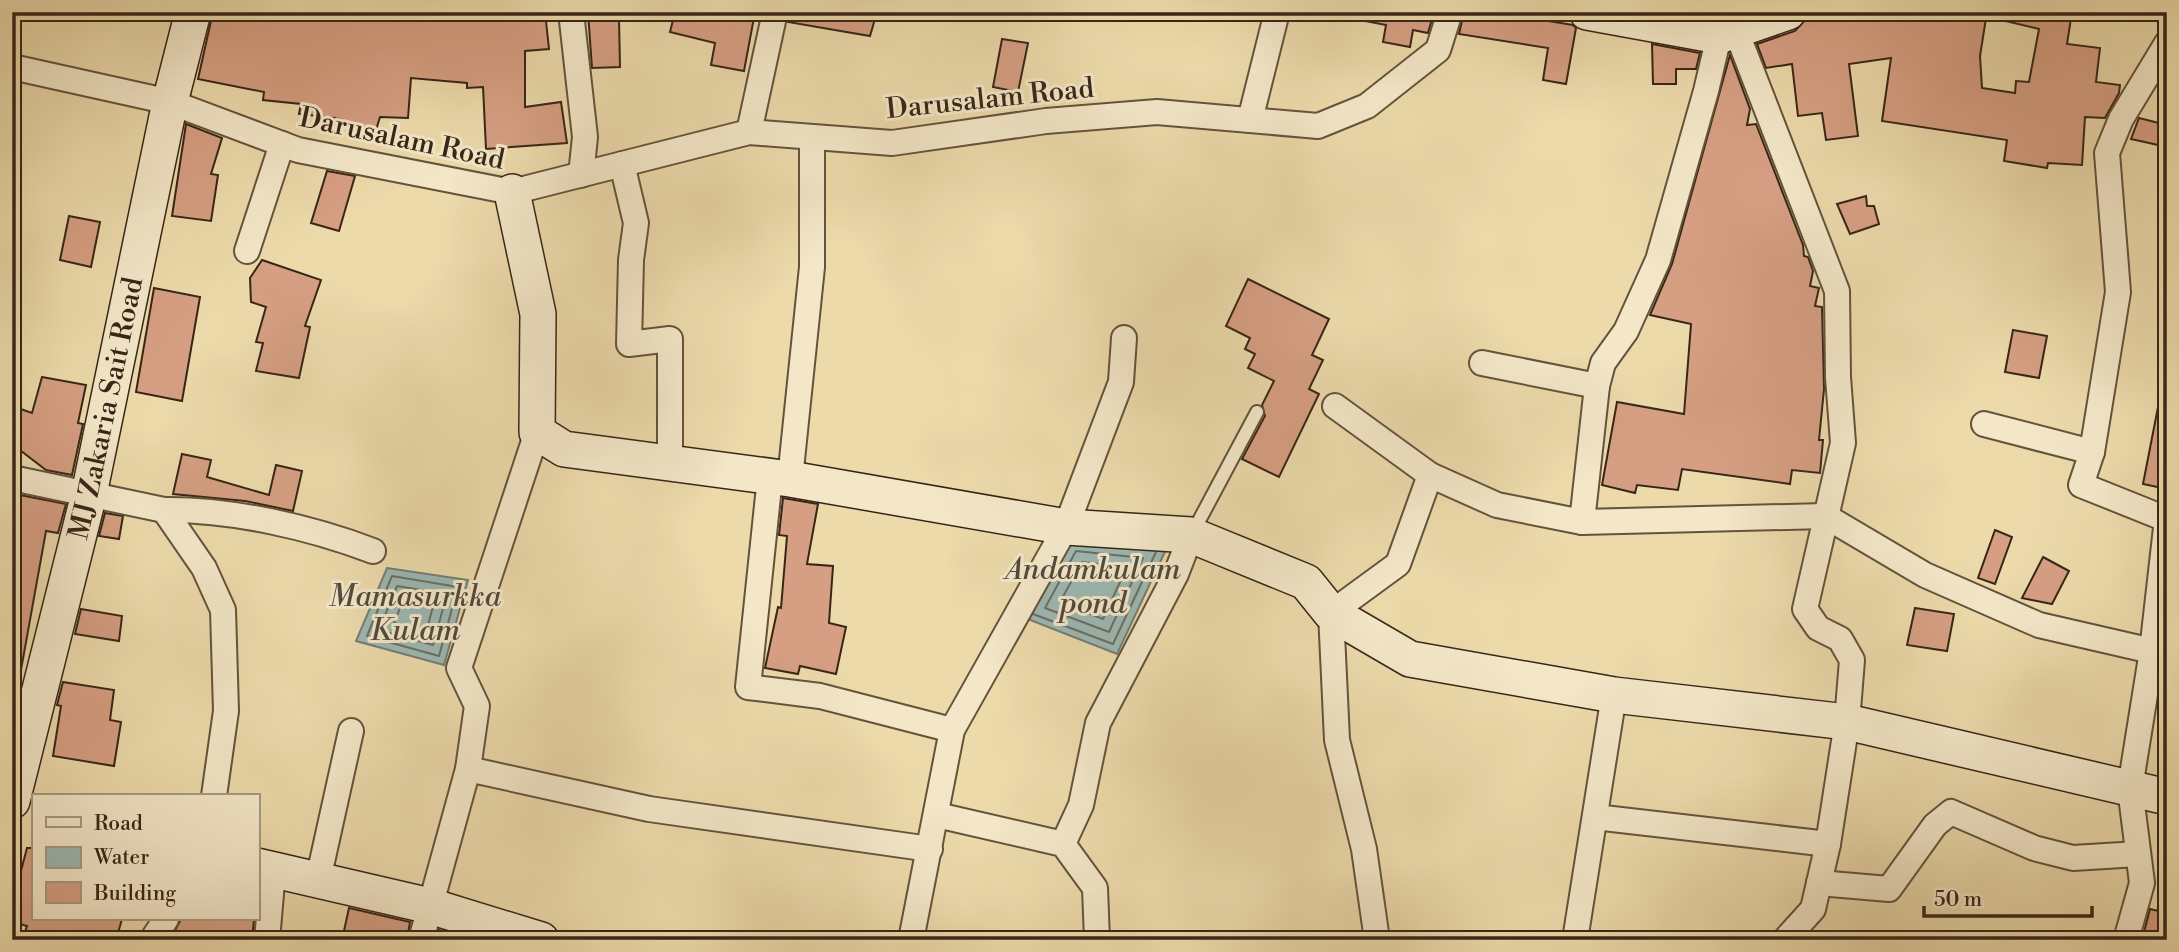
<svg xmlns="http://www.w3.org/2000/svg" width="2179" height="952" viewBox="0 0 2179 952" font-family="'Libre Bodoni',serif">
<rect width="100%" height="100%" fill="#ecdaab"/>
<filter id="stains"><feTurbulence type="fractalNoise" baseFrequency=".00286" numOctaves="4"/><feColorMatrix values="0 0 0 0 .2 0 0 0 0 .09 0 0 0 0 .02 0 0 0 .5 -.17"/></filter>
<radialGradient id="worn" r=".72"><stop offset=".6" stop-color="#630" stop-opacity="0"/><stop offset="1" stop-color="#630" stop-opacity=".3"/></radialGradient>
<!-- water -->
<g fill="#9cb8b3" stroke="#747e75" stroke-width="2">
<path d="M 1067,533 L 1169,543 L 1117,654 L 1020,616 Z"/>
<path d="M 387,568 L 468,580 L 444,665 L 356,641 Z"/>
</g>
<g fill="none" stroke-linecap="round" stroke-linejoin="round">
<!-- shore -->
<g stroke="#6a6f65" stroke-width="2">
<path d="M 1076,551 L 1143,558 L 1109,632 L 1045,608 Z"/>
<path d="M 1082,562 L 1127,567 L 1103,619 L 1060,602 Z"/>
<path d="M 392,576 L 458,587 L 439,656 L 367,636 Z"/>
<path d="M 397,586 L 447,594 L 433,645 L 379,630 Z"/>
<path d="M 404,598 L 434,603 L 426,632 L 394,623 Z"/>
<path d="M 1033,614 L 1113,644 L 1156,552"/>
</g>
</g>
<!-- building -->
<g fill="#d69f83" stroke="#372617" stroke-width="2">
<path d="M 213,12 L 545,12 L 549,49 L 525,51 L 525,107 L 561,102 L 567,143 L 486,149 L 483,87 L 467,88 L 467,83 L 411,78 L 408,118 L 380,117 L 376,130 L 335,118 L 299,114 L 301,104 L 263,100 L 264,92 L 198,79 Z"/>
<path d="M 588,12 L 615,12 L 616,19 L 619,18 L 620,67 L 592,68 Z"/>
<path d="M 675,12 L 755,12 L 744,71 L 711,65 L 715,43 L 670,32 Z"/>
<path d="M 789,12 L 877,12 L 870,36 L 788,22 Z"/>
<path d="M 1366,12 L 1434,12 L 1428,33 L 1413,30 L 1410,47 L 1383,42 L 1386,25 L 1365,21 Z"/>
<path d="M 1464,12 L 1527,12 L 1549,17 L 1548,21 L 1573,25 L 1576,28 L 1566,84 L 1543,80 L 1548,48 L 1459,34 Z"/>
<path d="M 1834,12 L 1987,12 L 1980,56 L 1982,88 L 2015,93 L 2016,81 L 2029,82 L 2039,29 L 1997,19 L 1998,12 L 2072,12 L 2067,44 L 2100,48 L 2096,82 L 2120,85 L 2119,93 L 2105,118 L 2085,117 L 2082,165 L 2048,163 L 2047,168 L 2004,161 L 2007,140 L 1882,121 L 1891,58 L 1849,64 L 1858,136 L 1826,140 L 1822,113 L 1798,116 L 1792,64 L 1766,68 L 1757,44 L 1795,31 L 1806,19 Z"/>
<path d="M 1002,39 L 1028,43 L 1018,92 L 993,87 Z"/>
<path d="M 1652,44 L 1700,53 L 1696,69 L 1676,69 L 1676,84 L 1653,84 Z"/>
<path d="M 1730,55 L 1750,109 L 1747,125 L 1756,124 L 1803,245 L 1804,256 L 1808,257 L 1813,271 L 1810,286 L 1819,288 L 1815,306 L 1822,307 L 1824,389 L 1819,440 L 1823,440 L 1820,473 L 1792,470 L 1790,484 L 1682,469 L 1678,490 L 1637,485 L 1635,493 L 1602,485 L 1617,402 L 1684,414 L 1691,324 L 1650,315 L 1672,264 Z"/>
<path d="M 2139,118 L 2167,125 L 2167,147 L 2131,139 Z"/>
<path d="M 186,124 L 222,138 L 211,174 L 218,175 L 211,221 L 172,216 Z"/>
<path d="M 327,171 L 355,176 L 339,231 L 311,223 Z"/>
<path d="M 1866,196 L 1867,206 L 1874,206 L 1879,224 L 1850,234 L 1837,204 Z"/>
<path d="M 69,216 L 100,222 L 91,267 L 60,260 Z"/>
<path d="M 262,260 L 321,280 L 305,326 L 310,327 L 299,378 L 256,371 L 263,343 L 256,342 L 266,307 L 251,302 L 250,278 Z"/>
<path d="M 1248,279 L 1329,319 L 1312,355 L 1323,360 L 1309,389 L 1319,394 L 1279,477 L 1242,459 L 1265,416 L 1262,405 L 1274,381 L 1248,368 L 1255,354 L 1245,349 L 1250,338 L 1226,326 Z"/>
<path d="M 154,288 L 200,297 L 182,401 L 136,392 Z"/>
<path d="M 2013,330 L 2047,336 L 2039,378 L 2005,372 Z"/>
<path d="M 42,377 L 86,385 L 78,423 L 83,424 L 72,475 L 46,470 L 12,444 L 12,406 L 32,413 Z"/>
<path d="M 2158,407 L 2167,408 L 2167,489 L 2143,484 Z"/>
<path d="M 182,454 L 211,460 L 207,477 L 269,495 L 276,465 L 302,471 L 293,511 L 245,501 L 173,494 Z"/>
<path d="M 20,495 L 66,504 L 58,533 L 46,531 L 21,670 L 12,669 L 12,540 Z"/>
<path d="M 783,498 L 818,504 L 807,564 L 833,566 L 829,623 L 846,627 L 836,674 L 800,666 L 798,674 L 765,668 L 778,607 L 781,608 L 787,536 L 779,535 Z"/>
<path d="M 105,513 L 123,516 L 119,539 L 99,536 Z"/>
<path d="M 1995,530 L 2012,537 L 1995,584 L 1978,578 Z"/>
<path d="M 2043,557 L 2069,571 L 2052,604 L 2022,598 Z"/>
<path d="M 1915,608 L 1954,614 L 1947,651 L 1907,645 Z"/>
<path d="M 81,609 L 122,616 L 119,641 L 75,634 Z"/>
<path d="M 63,682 L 114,690 L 110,720 L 121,722 L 114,766 L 53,756 L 61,706 L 57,705 Z"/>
<path d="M 27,848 L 33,848 L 33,919 L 122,919 L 116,940 L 22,940 L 27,926 L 12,922 L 12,905 Z"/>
<path d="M 349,908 L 410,922 L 407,940 L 342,940 Z"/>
<path d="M 2150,909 L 2167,913 L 2167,940 L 2142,940 Z"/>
<path d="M 181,919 L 254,919 L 252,940 L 170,940 Z"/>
<path d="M 439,930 L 471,940 L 437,940 Z"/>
</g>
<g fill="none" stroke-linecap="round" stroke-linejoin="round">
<!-- lane casing -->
<g stroke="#64533c" stroke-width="16">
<path id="lane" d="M 1193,532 L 1257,412"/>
</g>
<!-- street casing -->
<g stroke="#64533c" stroke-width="28">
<g id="street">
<path d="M 571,12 L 585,137 L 581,175"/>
<path d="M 1735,28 L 1837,291 L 1838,377 L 1843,443 L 1805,609 L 1818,628 L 1840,639 L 1852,660 L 1847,722 L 1828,844 L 1813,909 L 1785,940"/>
<path d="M 12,67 L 170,102 L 298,150 L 512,192 L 749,132 L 892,143 L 1046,121 L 1157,112 L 1318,126 L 1367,106 L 1438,50 L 1450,12"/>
<path d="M 1250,120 L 1277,12"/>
<path d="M 749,132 L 775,12"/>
<path d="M 622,164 L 636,223 L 631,260 L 629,344 L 670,339 L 670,463"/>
<path d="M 247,251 L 282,144"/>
<path d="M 1482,363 L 1597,386"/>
<path d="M 1335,406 L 1430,475 L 1497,505 L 1582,522 L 1825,516 L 1925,575 L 2039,625 L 2152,651"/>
<path d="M 1984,424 L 2092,452"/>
<path d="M 770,477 L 748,687 L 820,696 L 952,730"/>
<path d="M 12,478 L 164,510 L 204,568 L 223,610 L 226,711 L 214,796"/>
<path d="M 790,479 L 812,267 L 812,137"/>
<path d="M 164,510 C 231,509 310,527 373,551"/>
<path d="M 2166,519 L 2081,485 L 2092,452 L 2118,292 L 2107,153 L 2121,119 L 2167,43"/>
<path d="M 1582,522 L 1597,386 L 1603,363 L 1626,331 L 1658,260 L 1706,91 L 1719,36"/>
<path d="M 468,769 L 649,809 L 930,849"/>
<path d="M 937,815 L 1063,844 L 1095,888 L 1097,940"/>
<path d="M 1595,817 L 1828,844"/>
<path d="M 1063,844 L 1081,805 L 1098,723 L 1176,574 L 1191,535"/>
<path d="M 318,880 L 351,731"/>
<path d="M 1819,883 L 1889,889 L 1935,825 L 1951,812 L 2034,848 L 2073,858 L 2138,854"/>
<path d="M 152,940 L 166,919"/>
<path d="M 267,940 L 273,871"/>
<path d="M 421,940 L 468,769 L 477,706 L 459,668 L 537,432"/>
<path d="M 911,940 L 952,730 L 1066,527 L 1121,382 L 1124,338"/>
<path d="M 1377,940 L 1364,849 L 1337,740 L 1331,613 L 1398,564 L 1430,475"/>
<path d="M 1575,940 L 1614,695"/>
<path d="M 2126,940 L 2142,883 L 2130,788 L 2152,651 L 2167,519"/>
</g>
</g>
<!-- secondary casing -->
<g stroke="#372617" stroke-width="38">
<g id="secondary">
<path d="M 1587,12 L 1719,36 L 1788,12"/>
<path d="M 512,192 L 538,314 L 537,432 L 564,449 L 790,479 L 1066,527 L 1191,535 L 1306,582 L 1331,613 L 1410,659 L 1614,695 L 1847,722 L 2167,797"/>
<path id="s1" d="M 12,801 L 89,494 L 170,102 L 193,12"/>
<path d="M 257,866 L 430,906 L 541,940"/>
</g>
</g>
<!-- lane -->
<use href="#lane" stroke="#f3e7c8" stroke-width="12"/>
<!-- street -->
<use href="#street" stroke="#f3e7c8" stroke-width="24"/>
<!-- secondary -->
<use href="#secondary" stroke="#f3e7c8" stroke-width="35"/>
</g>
<g text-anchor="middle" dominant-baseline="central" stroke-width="6" stroke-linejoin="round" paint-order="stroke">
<!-- street labels -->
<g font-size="28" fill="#372617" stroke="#f3e7c8">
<text transform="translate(990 99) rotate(-6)">Darusalam Road</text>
<text transform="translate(402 139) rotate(12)">Darusalam Road</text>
<text stroke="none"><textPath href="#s1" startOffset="404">MJ Zakaria Sait Road</textPath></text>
</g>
<!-- water labels -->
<g font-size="30" font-style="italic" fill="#504a3e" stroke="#f3e7c8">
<text x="1093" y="570">Andamkulam<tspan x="1093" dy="34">pond</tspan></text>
<text x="415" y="597">Mamasurkka<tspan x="415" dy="34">Kulam</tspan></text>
</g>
</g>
<!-- margin -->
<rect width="2179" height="952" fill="none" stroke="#ecdaab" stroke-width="42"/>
<rect x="14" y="14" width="2151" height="924" fill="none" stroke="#372617" stroke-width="3.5"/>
<rect x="21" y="21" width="2137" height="910" fill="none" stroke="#372617" stroke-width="2"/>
<!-- legend -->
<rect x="32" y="794" width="228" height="126" fill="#f3e7c8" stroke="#a89a81" stroke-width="2"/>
<rect x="46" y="817" width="35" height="10" fill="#f3e7c8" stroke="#a89a81" stroke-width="2"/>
<text x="94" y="830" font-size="21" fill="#372617">Road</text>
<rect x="46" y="847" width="35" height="21" fill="#9cb8b3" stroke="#a89a81" stroke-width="2"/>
<text x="94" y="864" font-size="21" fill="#372617">Water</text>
<rect x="46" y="882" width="35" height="21" fill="#d69f83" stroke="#a89a81" stroke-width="2"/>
<text x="94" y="900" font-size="21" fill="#372617">Building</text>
<!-- scale -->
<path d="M1924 906v10h168v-10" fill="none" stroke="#372617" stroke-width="3.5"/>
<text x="1934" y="906" font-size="21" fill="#372617" stroke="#f3e7c8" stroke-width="5" paint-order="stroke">50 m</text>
<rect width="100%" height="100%" filter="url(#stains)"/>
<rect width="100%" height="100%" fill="url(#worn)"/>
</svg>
